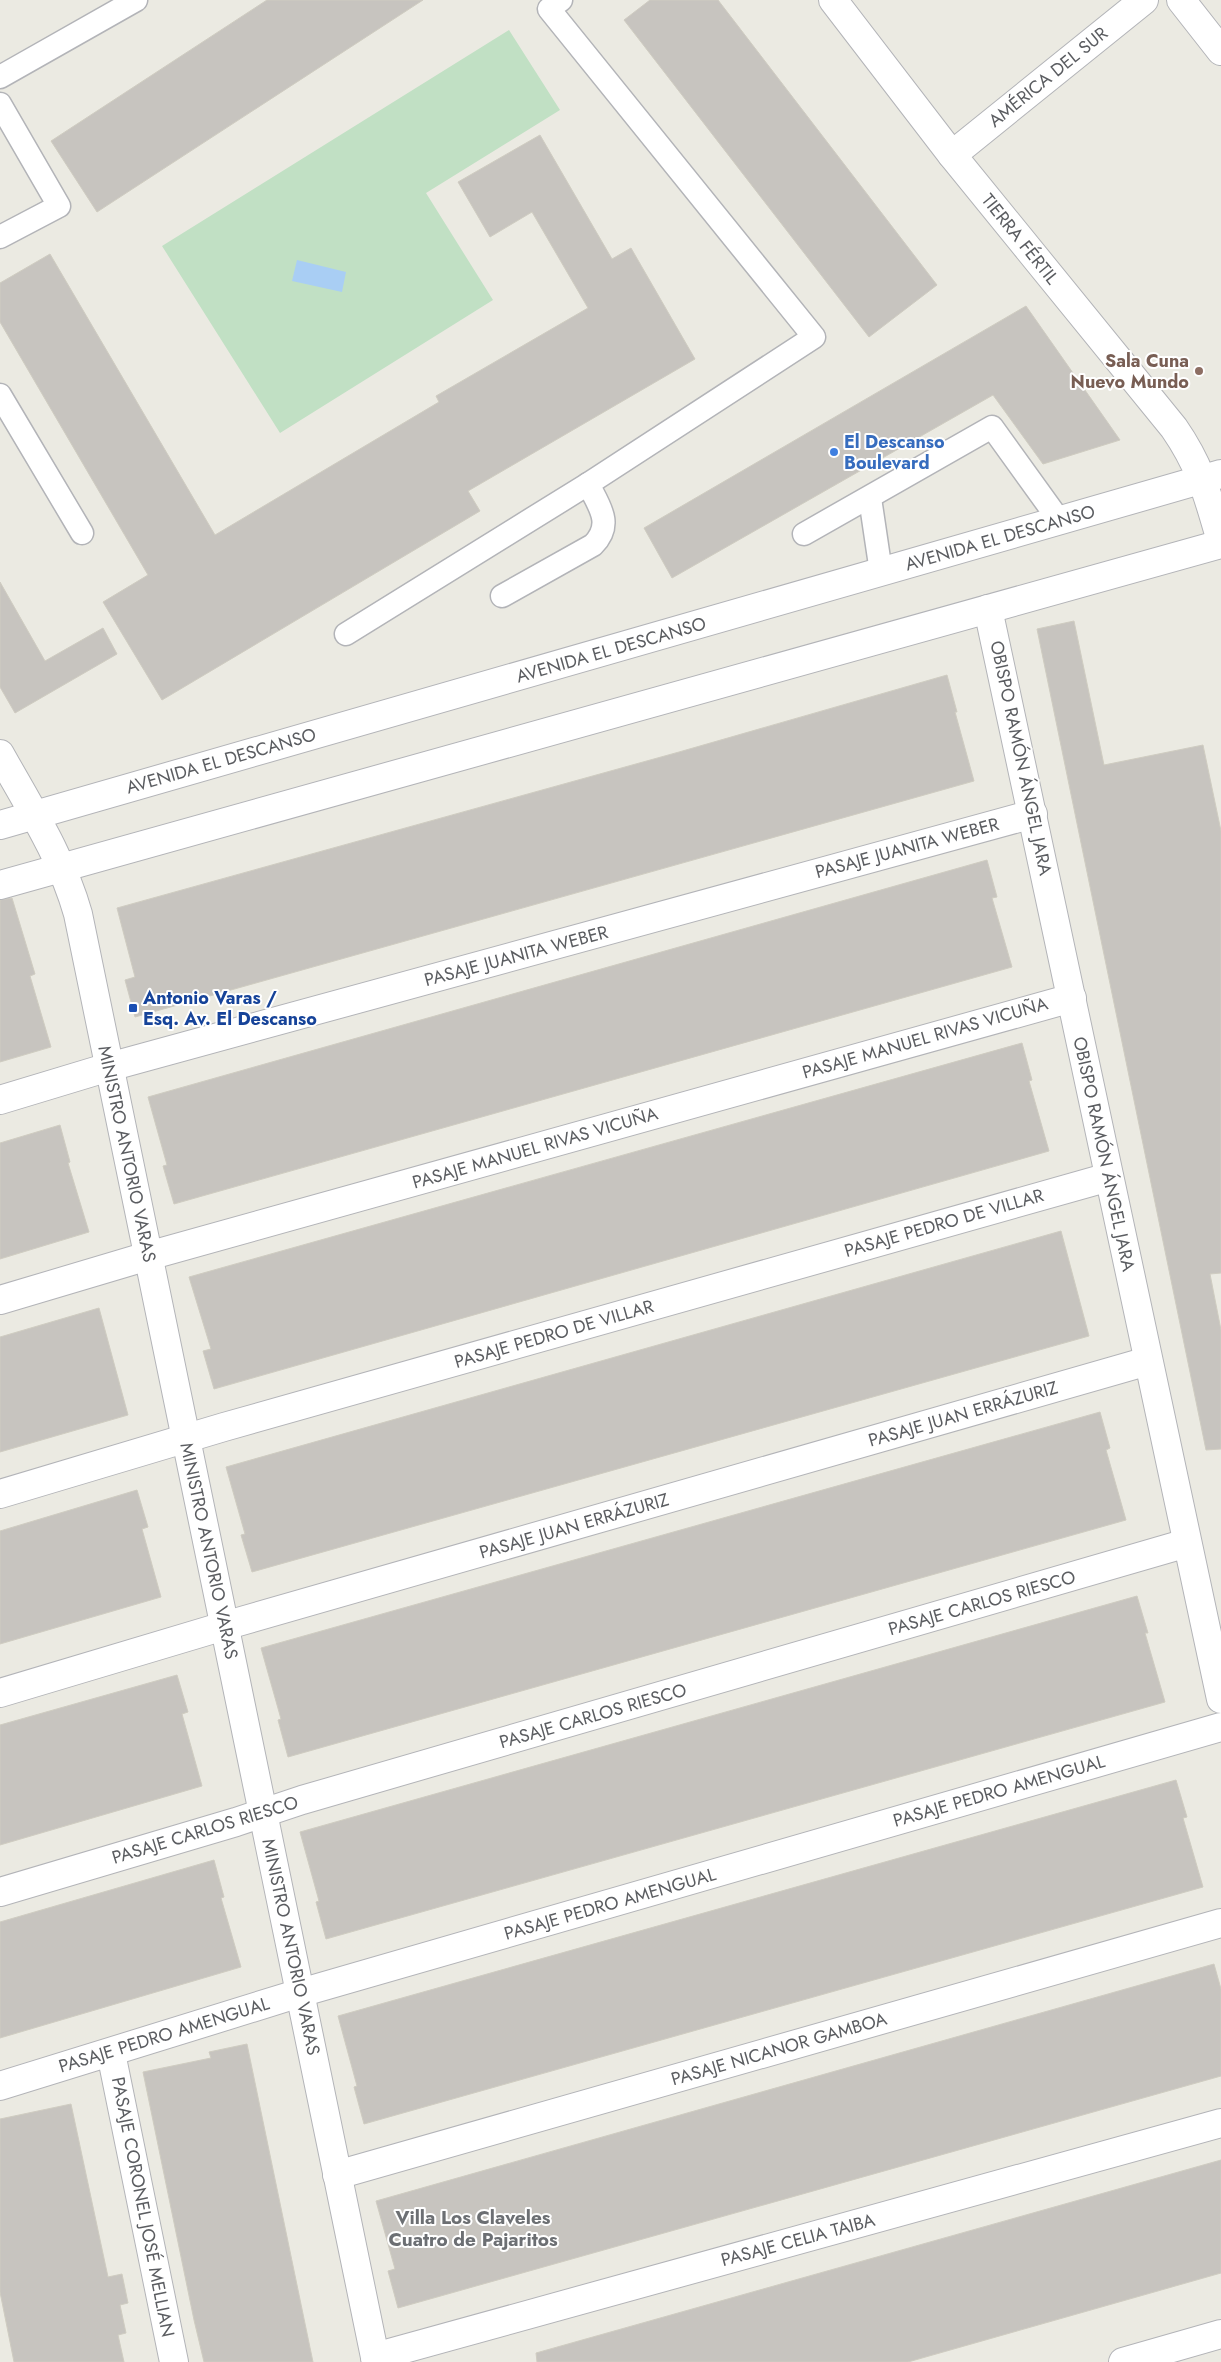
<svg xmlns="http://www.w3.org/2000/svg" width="1221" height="2362" viewBox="0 0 1221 2362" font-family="Jost,sans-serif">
<rect width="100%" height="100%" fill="#ebeae2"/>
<!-- green -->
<path fill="#c1e0c4" d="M 509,30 L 560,110 L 426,193 L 493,300 L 280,433 L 162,246 Z"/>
<!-- water -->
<path fill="#a9cef4" d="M 297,260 L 346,272 L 342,292 L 292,281 Z"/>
<!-- building -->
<g fill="#c7c4bf" stroke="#cfccc1">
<path d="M 267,0 L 423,0 L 97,212 L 51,141 Z"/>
<path d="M 650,0 L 718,0 L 937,285 L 869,337 L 624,20 Z"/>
<path d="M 540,135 L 612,259 L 631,248 L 695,359 L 468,491 L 480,511 L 162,700 L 103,602 L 148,575 L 0,322 L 0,283 L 50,254 L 215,535 L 439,402 L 436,396 L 588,308 L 532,212 L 490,237 L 458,182 Z"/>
<path d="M 1026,306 L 1120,440 L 1043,464 L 993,395 L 672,578 L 644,528 Z"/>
<path d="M 0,582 L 45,661 L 103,628 L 117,654 L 15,713 L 0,687 Z"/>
<path d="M 1074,621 L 1104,765 L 1203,745 L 1221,831 L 1221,1273 L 1210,1274 L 1221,1330 L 1221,1449 L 1206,1450 L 1037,629 Z"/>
<path d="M 947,675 L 957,712 L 955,712 L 974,781 L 135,1017 L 125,980 L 135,977 L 117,908 L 679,752 Z"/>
<path d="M 987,860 L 997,897 L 992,898 L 1012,967 L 174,1204 L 163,1166 L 167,1165 L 148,1097 Z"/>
<path d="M 12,898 L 35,974 L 30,976 L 51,1047 L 0,1062 L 0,900 Z"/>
<path d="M 1022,1043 L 1032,1080 L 1029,1081 L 1049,1151 L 214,1389 L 203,1351 L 211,1349 L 189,1277 Z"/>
<path d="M 60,1125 L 70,1162 L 68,1163 L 89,1232 L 0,1259 L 0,1143 Z"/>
<path d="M 1061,1231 L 1089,1336 L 252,1572 L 241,1535 L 245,1534 L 226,1467 Z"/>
<path d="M 99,1308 L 128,1415 L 0,1452 L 0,1337 Z"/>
<path d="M 1100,1412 L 1110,1448 L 1106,1450 L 1126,1520 L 288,1757 L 278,1720 L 281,1719 L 261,1648 Z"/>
<path d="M 137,1490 L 148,1527 L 142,1529 L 161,1597 L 0,1644 L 0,1531 Z"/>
<path d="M 1137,1596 L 1148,1633 L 1145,1633 L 1165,1702 L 326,1939 L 316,1902 L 319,1901 L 300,1832 Z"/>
<path d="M 177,1675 L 188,1712 L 182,1714 L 202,1786 L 0,1845 L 0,1725 Z"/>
<path d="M 1176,1780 L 1187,1817 L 1183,1818 L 1203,1887 L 364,2124 L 354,2087 L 357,2086 L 338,2016 Z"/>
<path d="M 214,1860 L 224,1897 L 221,1898 L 241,1967 L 0,2038 L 0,1922 Z"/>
<path d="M 1214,1964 L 1221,1989 L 1221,2076 L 398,2308 L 388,2271 L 395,2269 L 376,2201 Z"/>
<path d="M 247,2044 L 259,2102 L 313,2362 L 204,2362 L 194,2320 L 143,2072 L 211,2058 L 209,2052 Z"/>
<path d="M 71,2104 L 108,2277 L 122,2274 L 128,2303 L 120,2305 L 126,2333 L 118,2335 L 124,2362 L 14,2362 L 0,2292 L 0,2119 Z"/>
<path d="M 1221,2160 L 1221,2273 L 908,2362 L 537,2362 L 536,2353 Z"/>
</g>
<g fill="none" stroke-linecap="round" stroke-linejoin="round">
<!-- service casing -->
<g stroke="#b3b4b8" stroke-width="25">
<g id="service">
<path d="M 0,77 L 136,0"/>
<path d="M 0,104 L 59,206 L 0,237"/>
<path d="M 0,395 L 82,533"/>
<path d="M 870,498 L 881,572"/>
<path d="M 804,534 L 992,427 L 1059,520"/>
<path d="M 502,596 L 593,545 C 614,524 599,506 588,484"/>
<path d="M 346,634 L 588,484 L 814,337 L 549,9 L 561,0"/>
</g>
</g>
<!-- minor casing -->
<g stroke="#b3b4b8" stroke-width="30">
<g id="minor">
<path d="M 833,0 L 952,155 L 1174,428 C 1201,467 1208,496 1221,541"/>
<path d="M 1181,0 L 1221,51"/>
<path d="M 952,155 L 1144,0"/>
<path d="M 988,609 L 1221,1699"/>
<path d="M 0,754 C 29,806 62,857 78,914 L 376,2362"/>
<path d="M 0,1100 L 109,1067 L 1033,814"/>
<path d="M 0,1300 L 148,1256 L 1072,998"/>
<path d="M 0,1494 L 224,1427 L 1109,1177"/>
<path d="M 0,1693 L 224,1626 L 1148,1361"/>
<path d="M 0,1892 L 236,1822 L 302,1800 L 1187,1543"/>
<path d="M 111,2053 L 174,2362"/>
<path d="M 0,2086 L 300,1993 L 1221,1727"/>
<path d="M 337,2175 L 1221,1923"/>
<path d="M 375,2357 L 1221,2123"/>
<path d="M 1123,2362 L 1221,2334"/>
</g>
</g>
<!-- tertiary casing -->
<g stroke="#b3b4b8" stroke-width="30">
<g id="tertiary">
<path d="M 0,825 L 1221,474"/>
<path d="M 0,885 L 1221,544"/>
</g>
</g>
<!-- service -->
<use href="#service" stroke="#fff" stroke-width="22"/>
<!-- minor -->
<use href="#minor" stroke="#fff" stroke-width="28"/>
<!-- tertiary -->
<use href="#tertiary" stroke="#fff" stroke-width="28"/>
</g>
<!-- markers -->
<circle fill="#8d6e63" stroke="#fff" stroke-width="2" cx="1199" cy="371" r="5"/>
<circle fill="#3f7fe0" stroke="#fff" stroke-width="2" cx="834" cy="452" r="5"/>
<rect fill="#1a4fb4" stroke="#fff" stroke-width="2" x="128" y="1003" width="10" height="10" rx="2.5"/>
<g text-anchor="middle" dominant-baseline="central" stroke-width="4" stroke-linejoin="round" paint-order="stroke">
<!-- street labels -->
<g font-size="18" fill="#5b5d61" stroke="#fff">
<text transform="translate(1048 77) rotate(-39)">AMÉRICA DEL SUR</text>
<text transform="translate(1020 239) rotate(51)">TIERRA FÉRTIL</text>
<text transform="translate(1000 538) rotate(-16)">AVENIDA EL DESCANSO</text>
<text transform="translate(611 650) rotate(-16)">AVENIDA EL DESCANSO</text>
<text transform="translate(1021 758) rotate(78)">OBISPO RAMÓN ÁNGEL JARA</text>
<text transform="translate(221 761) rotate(-16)">AVENIDA EL DESCANSO</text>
<text transform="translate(907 848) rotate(-15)">PASAJE JUANITA WEBER</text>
<text transform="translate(516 956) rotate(-15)">PASAJE JUANITA WEBER</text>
<text transform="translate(925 1038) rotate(-16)">PASAJE MANUEL RIVAS VICUÑA</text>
<text transform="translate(535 1148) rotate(-16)">PASAJE MANUEL RIVAS VICUÑA</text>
<text transform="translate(127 1154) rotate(78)">MINISTRO ANTORIO VARAS</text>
<text transform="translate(1104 1154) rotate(78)">OBISPO RAMÓN ÁNGEL JARA</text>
<text transform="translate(944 1223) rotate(-16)">PASAJE PEDRO DE VILLAR</text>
<text transform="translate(554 1334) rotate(-16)">PASAJE PEDRO DE VILLAR</text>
<text transform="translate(963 1414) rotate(-16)">PASAJE JUAN ERRÁZURIZ</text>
<text transform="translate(574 1526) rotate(-16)">PASAJE JUAN ERRÁZURIZ</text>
<text transform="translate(209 1551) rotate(78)">MINISTRO ANTORIO VARAS</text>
<text transform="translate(982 1603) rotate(-16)">PASAJE CARLOS RIESCO</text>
<text transform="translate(593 1716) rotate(-16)">PASAJE CARLOS RIESCO</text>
<text transform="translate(999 1791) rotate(-16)">PASAJE PEDRO AMENGUAL</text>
<text transform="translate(205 1830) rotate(-17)">PASAJE CARLOS RIESCO</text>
<text transform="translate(610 1904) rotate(-16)">PASAJE PEDRO AMENGUAL</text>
<text transform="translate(291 1947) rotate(78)">MINISTRO ANTORIO VARAS</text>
<text transform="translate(164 2035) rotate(-17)">PASAJE PEDRO AMENGUAL</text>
<text transform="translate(779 2049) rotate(-16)">PASAJE NICANOR GAMBOA</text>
<text transform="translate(143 2207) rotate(79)">PASAJE CORONEL JOSÉ MELLIAN</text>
<text transform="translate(798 2240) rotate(-15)">PASAJE CELIA TAIBA</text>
</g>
<!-- education labels -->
<g font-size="18" font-weight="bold" fill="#785e54" stroke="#fff" text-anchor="end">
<text x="1189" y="361">Sala Cuna<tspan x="1189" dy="21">Nuevo Mundo</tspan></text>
</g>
<!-- shop labels -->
<g font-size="18" font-weight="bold" fill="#366cbe" stroke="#fff" text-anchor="start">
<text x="844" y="442">El Descanso<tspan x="844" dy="21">Boulevard</tspan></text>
</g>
<!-- transit labels -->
<g font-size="18" font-weight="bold" fill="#164399" stroke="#fff" text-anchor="start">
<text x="143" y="998">Antonio Varas /<tspan x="143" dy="21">Esq. Av. El Descanso</tspan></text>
</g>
<!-- neighbourhood labels -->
<g font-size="19" font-weight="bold" fill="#6c6f73" stroke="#fff">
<text x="473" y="2217">Villa Los Claveles<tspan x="473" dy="22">Cuatro de Pajaritos</tspan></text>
</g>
</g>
</svg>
